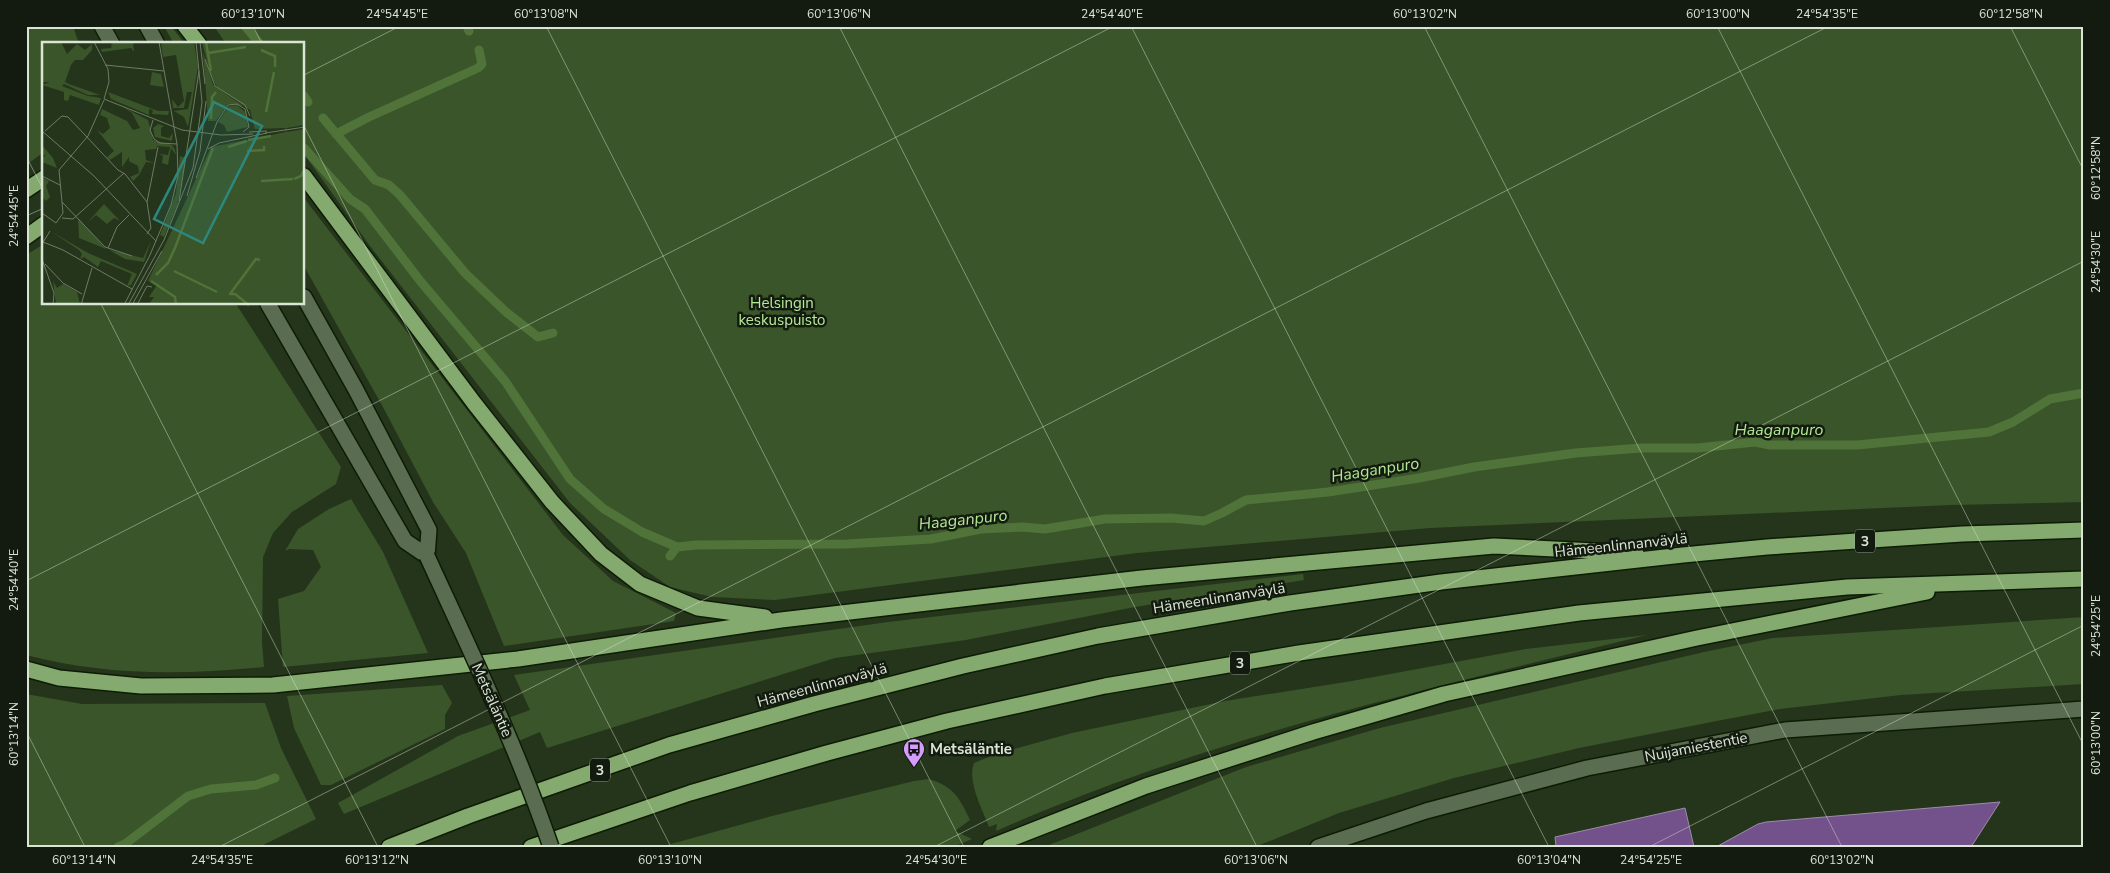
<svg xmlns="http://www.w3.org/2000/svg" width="2110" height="873" viewBox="0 0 2110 873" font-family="'Nunito Sans',sans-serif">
<rect width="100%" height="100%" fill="#25351b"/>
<!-- green -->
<g fill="#3a5529">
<path d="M 26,26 L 73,26 L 79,44 L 44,44 L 44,152 L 26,165 Z"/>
<path d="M 164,26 L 171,26 L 185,44 L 174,44 Z"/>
<path d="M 214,26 L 2084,26 L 2084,502 L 1951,505 L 1430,528 L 1137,553 L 775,600 L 712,597 L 670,587 L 630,560 L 570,503 L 370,246 L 304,154 L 304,44 L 226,44 Z"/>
<path d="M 304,198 L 563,535 L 613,581 L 676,613 L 674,621 L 504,646 L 466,553 L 433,502 L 384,409 L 304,266 Z"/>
<path d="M 44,244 L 44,304 L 236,304 L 341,467 L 336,484 L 292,512 L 273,533 L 263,557 L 262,642 L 264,667 C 183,675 106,676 26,655 L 26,255 Z"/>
<path d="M 351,499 L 383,552 L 428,653 L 283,667 L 278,599 L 304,591 L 321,567 L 313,550 L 289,549 L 285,551 L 298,529 L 329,509 Z"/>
<path d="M 1303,574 L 1304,580 L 1135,607 L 966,640 L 835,658 L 547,748 L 540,732 L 344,814 L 338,803 L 458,736 L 530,710 L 514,675 L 888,622 Z"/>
<path d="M 2084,617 L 2084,684 L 1901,695 L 1780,709 L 1722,720 L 1579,748 L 1454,778 L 1339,813 L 1255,847 L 1044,847 L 1246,767 L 1380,728 L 1704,652 L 1773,638 Z"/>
<path d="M 1647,635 C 1427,689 1204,739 996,831 L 997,824 L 989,827 C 982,808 967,782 974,763 L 996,754 L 1072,733 L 1225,701 L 1352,681 L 1526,649 Z"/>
<path d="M 442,685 L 452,703 L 445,715 L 445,729 L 331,785 L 321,785 L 294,728 L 287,696 Z"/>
<path d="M 26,694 L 82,704 L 265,703 L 281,748 L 316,819 L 259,847 L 26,847 Z"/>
<path d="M 929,779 C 954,787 959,797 970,820 L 955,831 L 972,839 L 953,847 L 660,847 L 772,816 L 914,781 Z"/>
</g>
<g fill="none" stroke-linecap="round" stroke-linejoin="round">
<!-- stream -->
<g stroke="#4f7338" stroke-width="9">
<path d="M 245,26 L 260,44"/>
<path d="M 467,26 L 469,31"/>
<path d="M 304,96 L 308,102"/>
<path d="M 323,118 L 375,180 L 389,185 L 400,195 L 465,273 L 506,312 L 538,337 L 553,333"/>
<path d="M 336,134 L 369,117 L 478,68 L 482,64 L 479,50"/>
<path d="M 304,148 L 350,199 L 365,209 L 421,282 L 505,381 L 570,479 L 604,509 L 642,532 L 677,547"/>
<path d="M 670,556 L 677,547 L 696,545 L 847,544 L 931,539 L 981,529 L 1022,527 L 1045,529 L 1105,519 L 1171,518 L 1204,521 L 1222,513 L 1246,500 L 1328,492 L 1419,478 L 1474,467 L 1576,453 L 1641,448 L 1697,448 L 1755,442 L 1770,445 L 1857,445 L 1989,432 L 2013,422 L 2050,399 L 2084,393"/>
<path d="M 118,847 L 125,844 L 188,796 L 211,789 L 256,785 L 275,778"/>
</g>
</g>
<!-- building -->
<g fill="#73518a" stroke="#9d8baa">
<path d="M 2000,802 L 1973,844 L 1969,847 L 1716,847 L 1758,824 L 1766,822 Z"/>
<path d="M 1685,808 L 1694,847 L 1556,847 L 1555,837 Z"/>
</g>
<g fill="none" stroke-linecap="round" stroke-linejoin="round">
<!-- secondary casing -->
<g stroke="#0d1c04" stroke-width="18">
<g id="secondary">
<path d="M 102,26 L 112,44"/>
<path d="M 147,26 L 157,44"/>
<path d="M 268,304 L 405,541 L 427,556 L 429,530 L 356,390 L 304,297"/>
<path d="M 1318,847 L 1426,811 L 1587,768 L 1785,730 L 2084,709"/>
</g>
</g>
<!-- highway casing -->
<g stroke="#0d1c04" stroke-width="18">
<g id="highway">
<path d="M 185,26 L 199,44"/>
<path d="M 304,176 L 474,403 L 552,502 L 601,554 L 640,584 L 698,608 L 765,617"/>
<path d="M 26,190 L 44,178"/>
<path d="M 26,237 L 44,224"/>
<path d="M 26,669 L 59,678 L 141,686 L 273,685 L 518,659 L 781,620 L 1142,578 L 1494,546 L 1636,553"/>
<path d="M 389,847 L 468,816 L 669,745 L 814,704 L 963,666 L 1098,636 L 1290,603 L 1441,582 L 1683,555 L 1767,547 L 1962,534 L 2084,530"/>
<path d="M 531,847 L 690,793 L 827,753 L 947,721 L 1105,686 L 1299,653 L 1579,613 L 1847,587 L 2084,579"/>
<path d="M 990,847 L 1146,786 L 1313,732 L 1444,694 L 1697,638 L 1927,592"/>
</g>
</g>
<!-- secondary -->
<use href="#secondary" stroke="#5b6d51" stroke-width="15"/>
<!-- highway -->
<use href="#highway" stroke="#85aa70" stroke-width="15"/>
<!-- secondary-bridge casing -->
<g stroke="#0d1c04" stroke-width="18" stroke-linecap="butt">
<path id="secondary-bridge" d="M 427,556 C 471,652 517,747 551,847"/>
</g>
<!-- secondary-bridge -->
<use href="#secondary-bridge" stroke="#5b6d51" stroke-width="15"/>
</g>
<!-- ticks -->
<path fill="none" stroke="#dbe5d5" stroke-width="1" stroke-opacity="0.45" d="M 253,26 L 262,44M 546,26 L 964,847M 839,26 L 1257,847M 1131,26 L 1549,847M 1424,26 L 1842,847M 1717,26 L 2084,746M 2010,26 L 2084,171M 304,75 L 400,26M 304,126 L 671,847M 26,156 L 44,191M 26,216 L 44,208M 101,304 L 378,847M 26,581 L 1114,26M 26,731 L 85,847M 219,847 L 1829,26M 934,847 L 2084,261M 1649,847 L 2084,625"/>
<!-- icons -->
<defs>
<g id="bus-pin" transform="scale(1.125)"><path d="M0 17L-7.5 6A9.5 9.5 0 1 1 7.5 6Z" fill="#d49cfb" stroke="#131a0f"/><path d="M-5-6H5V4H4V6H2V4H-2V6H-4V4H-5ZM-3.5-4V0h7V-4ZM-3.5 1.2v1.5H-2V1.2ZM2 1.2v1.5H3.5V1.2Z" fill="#111"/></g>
</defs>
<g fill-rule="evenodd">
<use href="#bus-pin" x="914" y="749"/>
</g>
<g text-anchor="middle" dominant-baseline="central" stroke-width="5" stroke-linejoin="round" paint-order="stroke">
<!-- shield labels -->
<g fill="#131a0f" stroke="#9fa89a" stroke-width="1">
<rect x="1855" y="529.5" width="20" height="23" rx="4"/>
<rect x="1230" y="651.5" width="20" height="23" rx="4"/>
<rect x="590" y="758.5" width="20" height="23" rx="4"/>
</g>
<g font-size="14" font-weight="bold" fill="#dbe5d5">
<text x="1865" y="541">3</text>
<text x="1240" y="663">3</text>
<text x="600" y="770">3</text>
</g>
<!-- park labels -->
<g font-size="15" fill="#b5ec96" stroke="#131a0f">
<text x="782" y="303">Helsingin<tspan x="782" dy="17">keskuspuisto</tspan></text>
</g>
<!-- street labels -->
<g font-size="15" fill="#dbe5d5" stroke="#131a0f">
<text transform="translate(1621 545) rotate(-6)">Hämeenlinnanväylä</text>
<text transform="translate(1219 598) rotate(-9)">Hämeenlinnanväylä</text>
<text transform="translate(822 685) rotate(-15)">Hämeenlinnanväylä</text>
<text transform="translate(492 700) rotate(66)">Metsäläntie</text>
<text transform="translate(1696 747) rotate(-11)">Nuijamiestentie</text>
</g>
<!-- poi labels -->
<g font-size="15" font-weight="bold" fill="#dbe5d5" stroke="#131a0f" text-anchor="start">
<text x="930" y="749">Metsäläntie</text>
</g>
<!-- water labels -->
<g font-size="16" font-style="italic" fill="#b1e892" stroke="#131a0f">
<text x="1779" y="430">Haaganpuro</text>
<text transform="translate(1375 470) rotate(-9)">Haaganpuro</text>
<text transform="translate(963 520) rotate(-6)">Haaganpuro</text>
</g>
</g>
<!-- overview -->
<g transform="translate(42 42)">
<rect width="262" height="262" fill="#25351b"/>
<path d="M 0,0 L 19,0 L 25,12 L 35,2 L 43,8 L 50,2 L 50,8 L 41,18 L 33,18 L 29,23 L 23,40 L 27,42 L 28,37 L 27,42 L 58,53 L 46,53 L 22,42 L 20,44 L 46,54 L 59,56 L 57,63 L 28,53 L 26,59 L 22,58 L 22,50 L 0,43 L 8,40 L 0,40 ZM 70,0 L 91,0 L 92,10 L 89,6 L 60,10 L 59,7 L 69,6 ZM 119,0 L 152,0 L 156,24 L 146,85 L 142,75 L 132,69 L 146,67 L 150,50 L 145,50 L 142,66 L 131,66 L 130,57 L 136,65 L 142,59 L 134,13 L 121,15 ZM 160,0 L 262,0 L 262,83 L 244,86 L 245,90 L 262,87 L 262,262 L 107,262 L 112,255 L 107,255 L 115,243 L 106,239 L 169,105 L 244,90 L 243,86 L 213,87 L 208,68 L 176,46 L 169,35 ZM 161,10 L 171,43 L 201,64 L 186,62 L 174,79 L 166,79 ZM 110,30 L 119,32 L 122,45 L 108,43 ZM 66,50 L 116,69 L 127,69 L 126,73 L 110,72 L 111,68 L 107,67 L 107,73 L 69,57 ZM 195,63 L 203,70 L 206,85 L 185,90 L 182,83 L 176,80 L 187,64 ZM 81,65 L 106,78 L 111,98 L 130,103 L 133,108 L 134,113 L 129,106 L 126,123 L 120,121 L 121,114 L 117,112 L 126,113 L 128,105 L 115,104 L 114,107 L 103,108 L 104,118 L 113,121 L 104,120 L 97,133 L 91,139 L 88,135 L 97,131 L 96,124 L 87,119 L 87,115 L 80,125 L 80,110 L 68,118 L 65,115 L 72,109 L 55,88 L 61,92 L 68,86 L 65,76 L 58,73 L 60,67 L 85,79 L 91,88 L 98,86 L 90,71 ZM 116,82 L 122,84 L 119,86 L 119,94 L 127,96 L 131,91 L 130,99 L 113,95 L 111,86 ZM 0,103 L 11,116 L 15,126 L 0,120 L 0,115 L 4,114 L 0,112 ZM 138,114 L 144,116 L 135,165 L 122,195 L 118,193 L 134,151 ZM 0,135 L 7,139 L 4,144 L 8,155 L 4,159 L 0,155 ZM 62,162 L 78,179 L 72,176 L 65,182 L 54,173 L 45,181 ZM 36,176 L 63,206 L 64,207 L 37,196 ZM 10,190 L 46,211 L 95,232 L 89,243 L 85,244 L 90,232 L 59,219 L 56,225 L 42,215 L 38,217 L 40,212 L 37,208 ZM 109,199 L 102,220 L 83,217 L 67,208 L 101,216 ZM 11,239 L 15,246 L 21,242 L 35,250 L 38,262 L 14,262 Z" fill="#3a5529"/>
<path fill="none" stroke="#4f7338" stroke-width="2.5" d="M 164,0 L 169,29M 219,8 L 233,14 L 233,25M 166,11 L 204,5M 224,70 L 232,30M 169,77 L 170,55 L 174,50M 206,98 L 229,94M 186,105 L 205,99M 205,109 L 222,108 L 222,104M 252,137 L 259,134 L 263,126M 219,139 L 251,137M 132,229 L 175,250M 114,233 L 126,221 L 133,206 L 171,106M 109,239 L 133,255 L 134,263M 187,252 L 193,252 L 207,263M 188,252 L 214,217 L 218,218"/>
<path fill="none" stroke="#6e7b65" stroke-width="1" d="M 52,0 L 66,27 L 67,40 L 62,57 L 140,88 L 179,93 L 211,92M 158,0 L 163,42M 163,17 L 173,44 L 203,63 L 208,74M 63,23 L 122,29M 111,78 L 108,88 L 112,97 L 118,101 L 135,102M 0,89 L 52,134 L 114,199M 3,89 L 20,74 L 26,75 L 76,128 L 83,132 L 105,160M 207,90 L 225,89M 223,91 L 263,85M 166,107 L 177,101 L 225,91M 0,134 L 18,143M 154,136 L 175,80 L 186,63 L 195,62 L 203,67 L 207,85 L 201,90M 145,154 L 158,109 L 164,59M 137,159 L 157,29M 20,160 L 63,205 L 90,214M 0,171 L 14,181M 20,176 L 31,177 L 82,131M 14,181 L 21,171 L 17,128 L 46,94 L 62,58M 105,192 L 109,186 L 105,160 L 116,105M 1,200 L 21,208 L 90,247M 0,202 L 8,189M 66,206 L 75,185 L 87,173M 0,217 L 12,251 L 11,263M 3,222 L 21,241 L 40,252M 39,263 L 50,226M 82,263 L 108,213 L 129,163 L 136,134 L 135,102 L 117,0M 86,263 L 122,198 L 151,126 L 160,60 L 154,0M 90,263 L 120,209M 95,263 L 105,244 L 110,245"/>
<path fill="#2e877d" fill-opacity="0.15" stroke="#2e877d" stroke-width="2.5" d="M 172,60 L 220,84 L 161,201 L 112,177 Z"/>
<rect width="262" height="262" fill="none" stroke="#dbe5d5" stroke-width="2.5"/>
</g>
<!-- border -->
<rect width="2110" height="873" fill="none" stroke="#131a0f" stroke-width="55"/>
<rect x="28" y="28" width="2054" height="818" fill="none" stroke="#dbe5d5" stroke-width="2"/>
<g font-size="12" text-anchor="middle" fill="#dbe5d5">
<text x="253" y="18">60°13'10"N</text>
<text x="397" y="18">24°54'45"E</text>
<text x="546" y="18">60°13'08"N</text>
<text x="839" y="18">60°13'06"N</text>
<text x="1112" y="18">24°54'40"E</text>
<text x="1425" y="18">60°13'02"N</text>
<text x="1718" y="18">60°13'00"N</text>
<text x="1827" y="18">24°54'35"E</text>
<text x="2011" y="18">60°12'58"N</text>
<text transform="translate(2096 168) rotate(-90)" y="4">60°12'58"N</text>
<text transform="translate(14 216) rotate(-90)" y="4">24°54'45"E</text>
<text transform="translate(2096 262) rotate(-90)" y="4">24°54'30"E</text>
<text transform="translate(14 580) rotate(-90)" y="4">24°54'40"E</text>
<text transform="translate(2096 626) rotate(-90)" y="4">24°54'25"E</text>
<text transform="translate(14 734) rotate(-90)" y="4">60°13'14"N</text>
<text transform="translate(2096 743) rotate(-90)" y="4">60°13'00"N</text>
<text x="84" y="864">60°13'14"N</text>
<text x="222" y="864">24°54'35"E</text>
<text x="377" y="864">60°13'12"N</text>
<text x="670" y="864">60°13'10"N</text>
<text x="936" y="864">24°54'30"E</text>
<text x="1256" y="864">60°13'06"N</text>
<text x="1549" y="864">60°13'04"N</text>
<text x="1651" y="864">24°54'25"E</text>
<text x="1842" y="864">60°13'02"N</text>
</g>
</svg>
